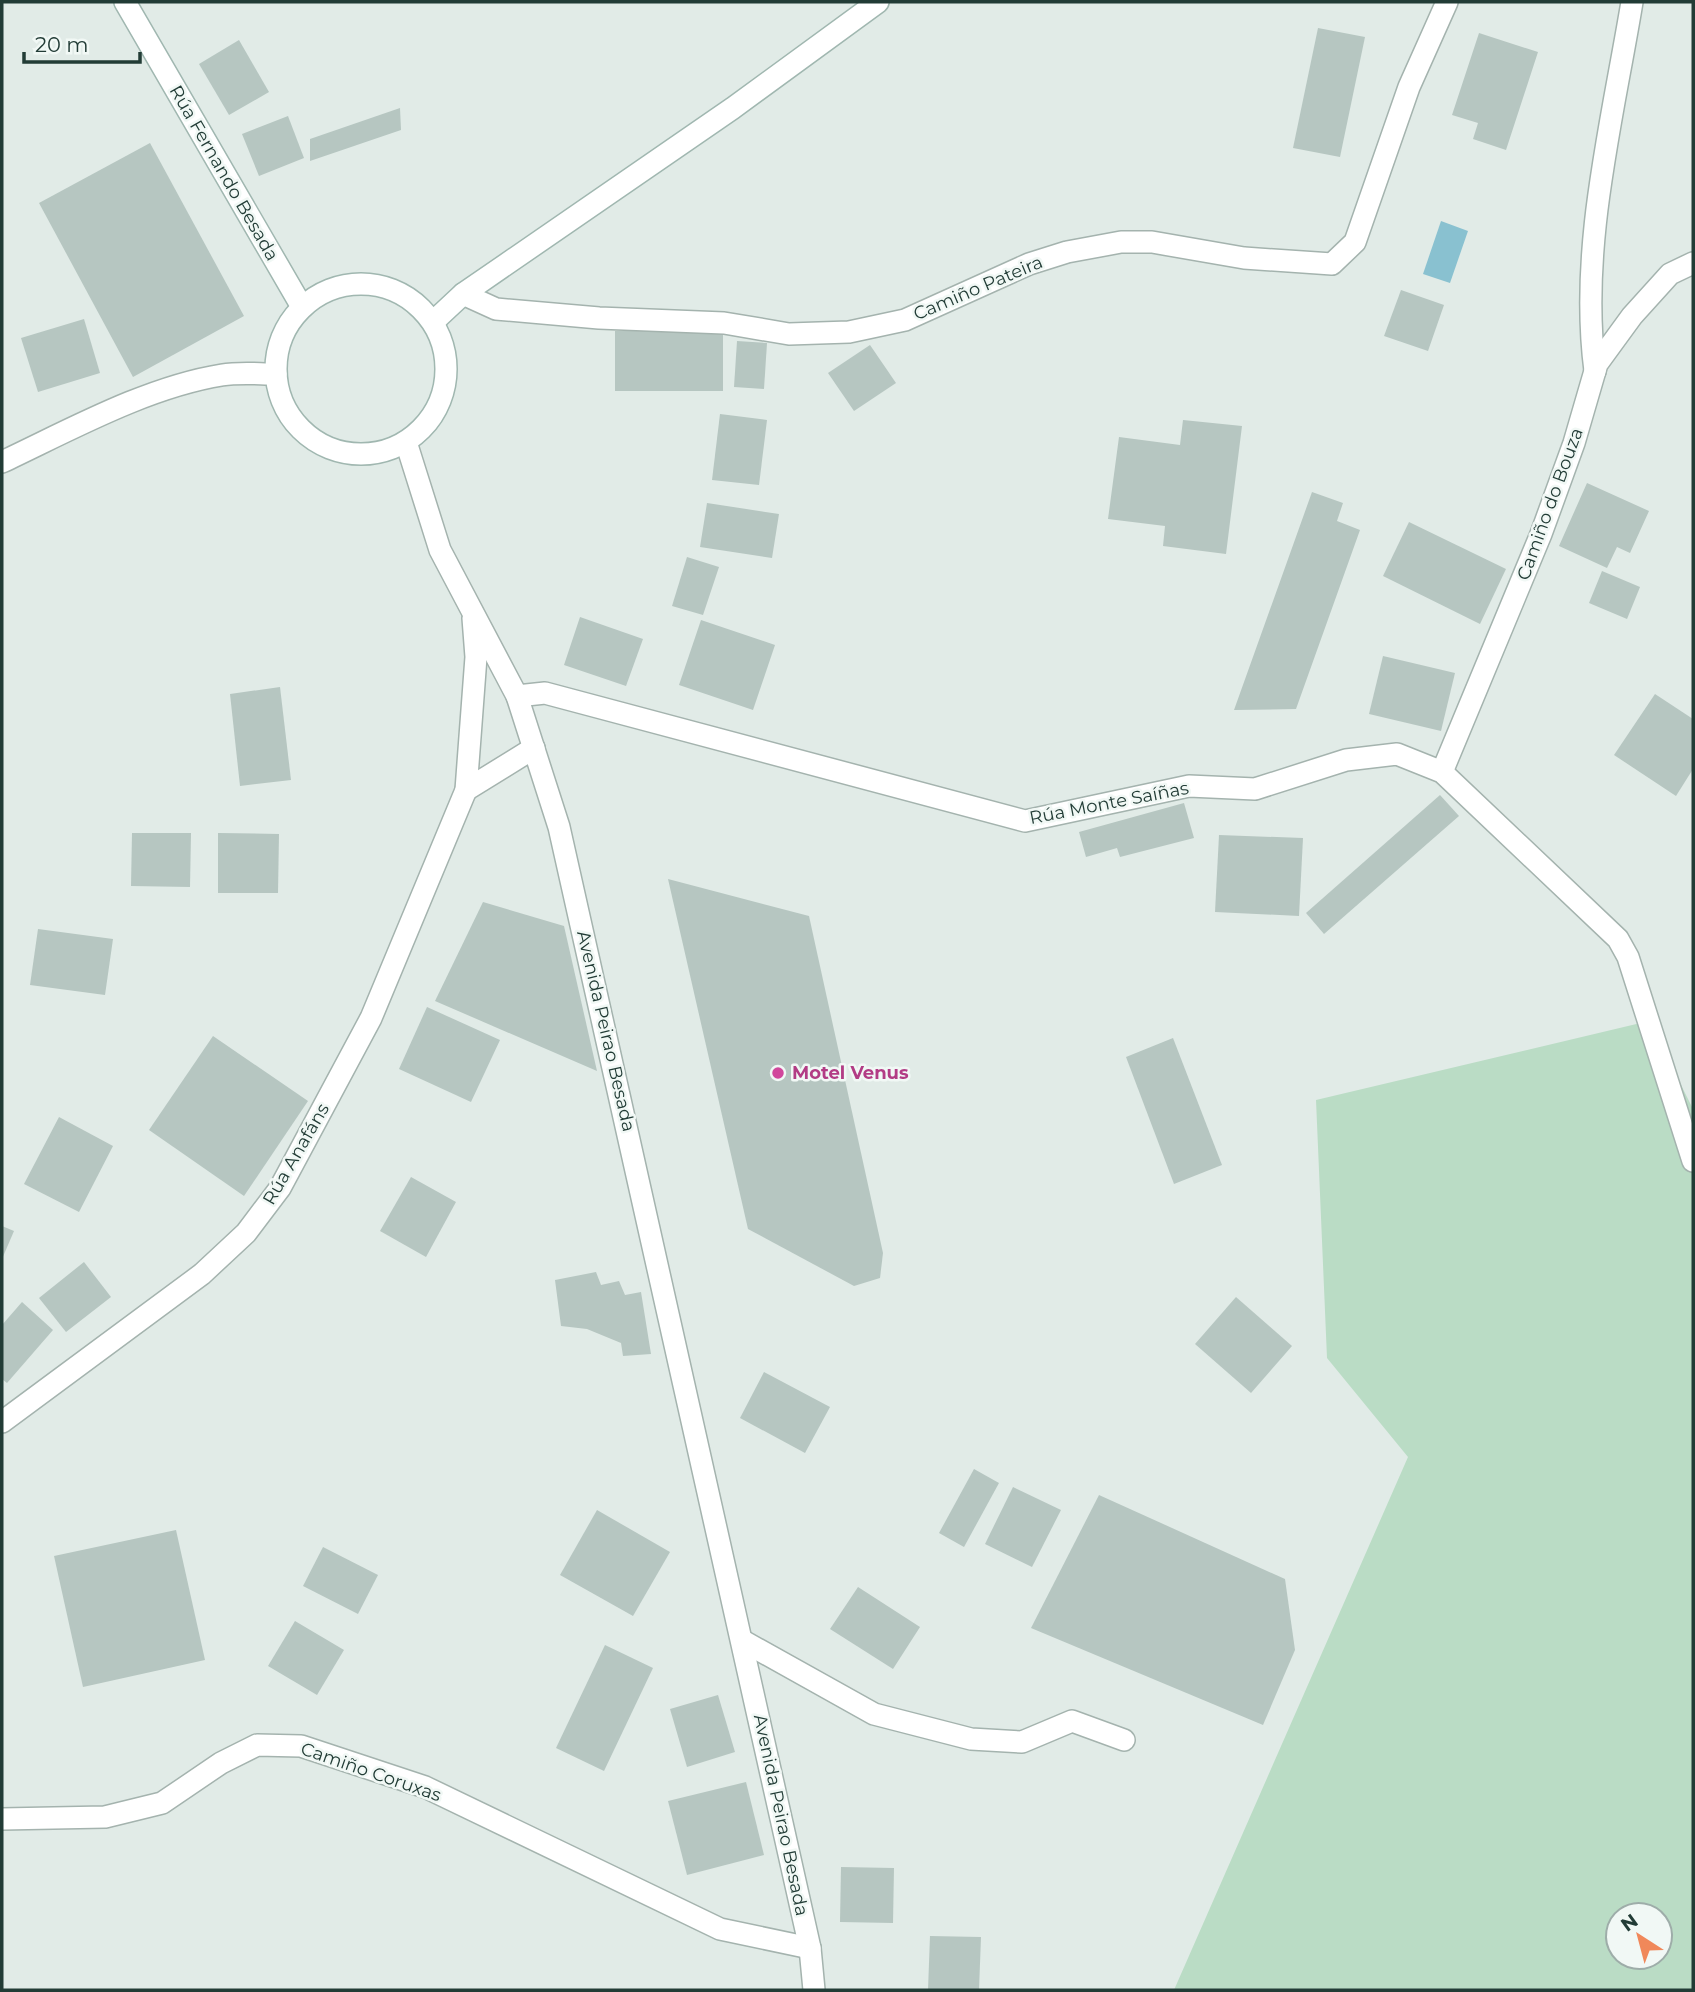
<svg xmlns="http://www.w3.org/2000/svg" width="1695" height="1992" viewBox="0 0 1695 1992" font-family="Montserrat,sans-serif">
<rect width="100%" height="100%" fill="#e1ebe7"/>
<!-- green -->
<path fill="#badcc5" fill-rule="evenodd" d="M 1649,1021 L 1693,1109 L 1693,1990 L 1174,1990 L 1408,1457 L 1327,1358 L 1316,1100 ZM 1618,1915 L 1660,1915 L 1660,1957 L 1618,1957 Z"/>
<!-- water -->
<path fill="#89c1d0" d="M 1441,221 L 1468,231 L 1450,283 L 1423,274 Z"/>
<!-- building -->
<g fill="#b6c6c1">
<path d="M 1318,28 L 1365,37 L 1340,157 L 1293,148 Z"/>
<path d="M 1479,33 L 1538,52 L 1506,150 L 1473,139 L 1478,123 L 1452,115 Z"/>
<path d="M 239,40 L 269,92 L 229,115 L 199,64 Z"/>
<path d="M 400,108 L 401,130 L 310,161 L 310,139 Z"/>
<path d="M 288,116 L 304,158 L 259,176 L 242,134 Z"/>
<path d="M 150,143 L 244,316 L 133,377 L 39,203 Z"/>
<path d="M 1401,290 L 1444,305 L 1428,351 L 1384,336 Z"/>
<path d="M 84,319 L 100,373 L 38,392 L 21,338 Z"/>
<rect x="615" y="331" width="108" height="60"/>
<path d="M 737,341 L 767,343 L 764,389 L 734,387 Z"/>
<path d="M 870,345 L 896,383 L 854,411 L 828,373 Z"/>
<path d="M 720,414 L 767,420 L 759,485 L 712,480 Z"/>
<path d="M 1183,420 L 1242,426 L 1226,554 L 1163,546 L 1165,526 L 1108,519 L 1119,437 L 1180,445 Z"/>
<path d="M 1587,483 L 1649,511 L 1630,553 L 1617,547 L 1607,568 L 1559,546 Z"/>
<path d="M 1312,492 L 1343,503 L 1337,521 L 1360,530 L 1296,709 L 1234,710 Z"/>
<path d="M 707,503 L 779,514 L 772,558 L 700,547 Z"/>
<path d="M 1409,522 L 1506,569 L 1480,624 L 1383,576 Z"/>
<path d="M 687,557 L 719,567 L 703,615 L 672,606 Z"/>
<path d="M 1602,571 L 1640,587 L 1627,619 L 1589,603 Z"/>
<path d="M 580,617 L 643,639 L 626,686 L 564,665 Z"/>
<path d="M 701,620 L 775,645 L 753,710 L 679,685 Z"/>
<path d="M 1383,656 L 1455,673 L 1441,731 L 1369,714 Z"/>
<path d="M 280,687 L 291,780 L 240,786 L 230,694 Z"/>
<path d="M 1655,694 L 1693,719 L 1693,769 L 1676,796 L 1614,755 Z"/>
<path d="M 1440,795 L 1459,816 L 1324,934 L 1306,913 Z"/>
<path d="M 1184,803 L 1194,838 L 1120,857 L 1117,848 L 1086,857 L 1079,832 Z"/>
<path d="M 132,833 L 191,833 L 190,887 L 131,886 Z"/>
<path d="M 218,833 L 279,834 L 278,893 L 218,893 Z"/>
<path d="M 1219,835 L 1303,838 L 1299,916 L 1215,912 Z"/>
<path d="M 668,879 L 809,916 L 883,1253 L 880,1278 L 854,1286 L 748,1229 Z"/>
<path d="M 483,902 L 564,926 L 597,1071 L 435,1001 Z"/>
<path d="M 38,929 L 113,939 L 105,995 L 30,985 Z"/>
<path d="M 427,1007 L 500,1040 L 471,1102 L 399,1069 Z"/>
<path d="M 213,1036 L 308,1101 L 244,1196 L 149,1130 Z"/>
<path d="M 1173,1038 L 1222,1165 L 1174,1184 L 1126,1057 Z"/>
<path d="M 59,1117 L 113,1146 L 79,1212 L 24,1184 Z"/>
<path d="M 411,1177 L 456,1202 L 426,1257 L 380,1231 Z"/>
<path d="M 2,1226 L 14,1231 L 2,1259 Z"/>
<path d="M 84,1262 L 111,1297 L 66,1332 L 39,1298 Z"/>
<path d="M 596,1272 L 601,1285 L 619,1281 L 625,1295 L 641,1292 L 651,1354 L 623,1356 L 621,1343 L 587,1329 L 561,1326 L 555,1280 Z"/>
<path d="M 1236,1297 L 1292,1346 L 1251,1393 L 1195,1344 Z"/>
<path d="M 22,1302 L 53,1330 L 7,1383 L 2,1379 L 2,1325 Z"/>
<path d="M 764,1372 L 830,1407 L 805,1453 L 740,1418 Z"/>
<path d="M 974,1469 L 999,1483 L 964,1547 L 939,1533 Z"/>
<path d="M 1013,1487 L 1061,1510 L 1032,1567 L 985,1544 Z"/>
<path d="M 1099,1495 L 1285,1579 L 1295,1650 L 1263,1725 L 1031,1628 Z"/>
<path d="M 597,1510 L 670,1552 L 633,1616 L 560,1575 Z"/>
<path d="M 176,1530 L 205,1660 L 83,1687 L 54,1556 Z"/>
<path d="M 323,1547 L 378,1575 L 358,1614 L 303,1586 Z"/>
<path d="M 858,1587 L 920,1627 L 893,1669 L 830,1629 Z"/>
<path d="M 295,1621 L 344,1650 L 317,1695 L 268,1666 Z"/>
<path d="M 605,1645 L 653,1668 L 604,1771 L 556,1748 Z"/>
<path d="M 718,1695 L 735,1752 L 687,1767 L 670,1709 Z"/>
<path d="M 746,1782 L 764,1855 L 687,1875 L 668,1801 Z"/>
<path d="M 841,1867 L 894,1868 L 893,1923 L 840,1922 Z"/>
<path d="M 930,1936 L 981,1937 L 979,1990 L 928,1990 Z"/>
</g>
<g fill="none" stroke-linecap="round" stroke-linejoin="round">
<!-- service casing -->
<g stroke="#a4b3ae" stroke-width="24">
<path id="service" d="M 2,1819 L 105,1817 L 162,1803 L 221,1763 L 257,1745 L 301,1746 L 425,1787 L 720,1929 L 810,1948"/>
</g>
<!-- minor casing -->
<g stroke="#a4b3ae" stroke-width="24">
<g id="minor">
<path d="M 463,294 L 496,309 L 599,318 L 724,323 L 789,334 L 849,332 L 905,320 L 1029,264 L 1067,252 L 1121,242 L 1152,242 L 1244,258 L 1332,264 L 1355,242 L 1409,87 L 1447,2"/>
<path d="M 1595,371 C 1579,249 1612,123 1632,2"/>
<path d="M 2,462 C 70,430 147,387 222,375 C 239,372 258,374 276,374"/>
<path d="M 517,696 L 545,693 L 1025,821 L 1189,786 L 1255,789 L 1346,760 L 1397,754 L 1442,772 L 1618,939 L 1628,957 L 1693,1161"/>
<path d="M 1442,772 L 1541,534 L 1574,443 L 1597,364 L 1632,316 L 1670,274 L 1693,263"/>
<path d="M 743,1641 L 874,1714 L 971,1739 L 1022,1742 L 1072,1721 L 1124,1740"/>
</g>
</g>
<!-- tertiary casing -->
<g stroke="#a4b3ae" stroke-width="24">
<g id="tertiary">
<path d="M 406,442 L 440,550 L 517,696 L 559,827 L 810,1948 L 814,1990"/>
<path d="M 466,790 L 534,748"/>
<path d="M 2,1422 L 202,1274 L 246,1233 L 280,1188 L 371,1018 L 466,790 L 476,657 L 473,618"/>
</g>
</g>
<!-- secondary casing -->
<g stroke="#a0b7b0" stroke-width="24">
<g id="secondary">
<path d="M 125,2 L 302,307"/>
<circle cx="361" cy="369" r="85"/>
<path d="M 433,322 L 463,294 L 733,108 L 878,2"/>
</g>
</g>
<!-- service -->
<use href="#service" stroke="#fff" stroke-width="21"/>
<!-- minor -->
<use href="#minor" stroke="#fff" stroke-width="21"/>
<!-- tertiary -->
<use href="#tertiary" stroke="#fff" stroke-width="21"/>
<!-- secondary -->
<use href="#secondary" stroke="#fff" stroke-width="21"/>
</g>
<!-- markers -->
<circle fill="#d1479c" stroke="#f1f8f5" stroke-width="2.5" cx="778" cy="1073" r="7"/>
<g text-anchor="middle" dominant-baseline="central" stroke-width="5" stroke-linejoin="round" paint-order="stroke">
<!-- street labels -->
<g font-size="18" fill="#223c36" stroke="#f1f8f5">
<text transform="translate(224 173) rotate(60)">Rúa Fernando Besada</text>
<text transform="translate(978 288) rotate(-23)">Camiño Pateira</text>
<text transform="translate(1550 504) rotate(-70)">Camiño do Bouza</text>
<text transform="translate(1109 803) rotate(-11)">Rúa Monte Saíñas</text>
<text transform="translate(606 1031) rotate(77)">Avenida Peirao Besada</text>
<text transform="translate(296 1154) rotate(-60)">Rúa Anafáns</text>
<text transform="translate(371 1772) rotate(19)">Camiño Coruxas</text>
<text transform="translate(781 1815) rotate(78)">Avenida Peirao Besada</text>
</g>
<!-- hotel labels -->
<g font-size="18" font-weight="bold" fill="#b23c85" stroke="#f1f8f5" text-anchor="start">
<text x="792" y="1073">Motel Venus</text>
</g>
</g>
<!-- border -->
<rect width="1695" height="1992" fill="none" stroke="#223c36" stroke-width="7"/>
<!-- north arrow -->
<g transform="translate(1639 1936) rotate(324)"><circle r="33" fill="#f1f8f5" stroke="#9eada9" stroke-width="2"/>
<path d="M0-5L12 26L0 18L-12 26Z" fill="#f0885a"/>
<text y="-10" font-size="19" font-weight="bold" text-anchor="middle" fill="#223c36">N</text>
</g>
<!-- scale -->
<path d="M24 52v10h116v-10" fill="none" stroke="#223c36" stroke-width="3.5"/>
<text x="35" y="52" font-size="21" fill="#223c36" stroke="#f1f8f5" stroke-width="5" paint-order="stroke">20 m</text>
</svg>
